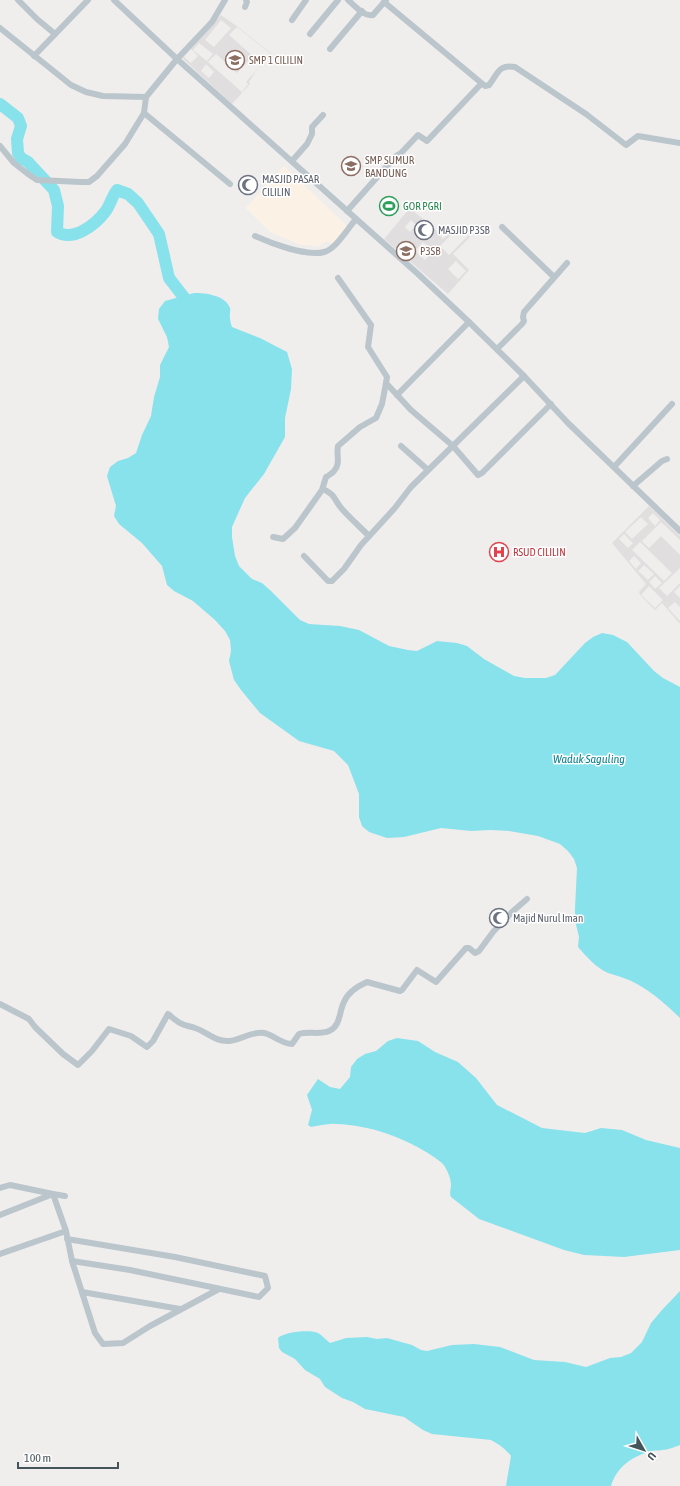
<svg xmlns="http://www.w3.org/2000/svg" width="680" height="1486" viewBox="0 0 680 1486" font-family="'Asap Condensed',sans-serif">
<rect width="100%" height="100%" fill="#f0eded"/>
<!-- commercial -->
<path fill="#fbf2e5" d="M 284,166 L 347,226 L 332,244 L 327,241 L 318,246 L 301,245 L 270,232 L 246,208 Z"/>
<!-- education -->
<g fill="#e1dedf" fill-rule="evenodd">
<path d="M 221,15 L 238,27 L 272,54 L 256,71 L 249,82 L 250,84 L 232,104 L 181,57 ZM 221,20 L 231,28 L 214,47 L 205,40 ZM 237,27 L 271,54 L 246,82 L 248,84 L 242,92 L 208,62 L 216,54 L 237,73 L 253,56 L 229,35 ZM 199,43 L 213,54 L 207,61 L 193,50 ZM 191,49 L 198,56 L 191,63 L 184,57 ZM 206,64 L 214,72 L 209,78 L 201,71 Z"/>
<path d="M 410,208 L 436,230 L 443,239 L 458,224 L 470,237 L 453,254 L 469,270 L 448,294 L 384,239 ZM 411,220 L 416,225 L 410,232 L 405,227 ZM 423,220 L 434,229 L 424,240 L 414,230 ZM 459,227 L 468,236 L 449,255 L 440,246 ZM 423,242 L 433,251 L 425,260 L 415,251 ZM 456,261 L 466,271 L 458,279 L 448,269 Z"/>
<path d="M 649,506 L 680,536 L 680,540 L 661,522 L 642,541 L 649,548 L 661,536 L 680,555 L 680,568 L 659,588 L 667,596 L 680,583 L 680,586 L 674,592 L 680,598 L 680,607 L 675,602 L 668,608 L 680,621 L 680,624 L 662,603 L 655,610 L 641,596 L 639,592 L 646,584 L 612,543 ZM 653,513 L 660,520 L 655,526 L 648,518 ZM 641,517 L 648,524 L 632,539 L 625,532 ZM 624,534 L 633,543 L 628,548 L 619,539 ZM 640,542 L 672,573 L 664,581 L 632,550 ZM 634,556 L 641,563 L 636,569 L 629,561 ZM 644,565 L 654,574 L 648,580 L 638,571 ZM 655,576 L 662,583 L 655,589 L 649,582 ZM 649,586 L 663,600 L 655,608 L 641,595 Z"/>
</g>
<!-- water -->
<g fill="#88e2eb">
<path d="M 194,293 C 206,293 225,295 230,308 C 231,311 229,315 230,318 C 230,321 231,324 232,327 L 260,338 L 287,352 L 292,369 L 291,389 L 285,418 L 285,437 L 264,474 L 245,498 L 232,527 L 232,537 L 235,556 L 239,566 L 252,579 L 262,583 L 271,591 L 300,620 L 309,624 L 340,626 L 359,630 L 389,646 L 408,650 L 417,651 L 437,641 L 457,643 L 467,646 L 484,659 L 514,676 L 525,678 L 546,678 L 555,675 L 585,643 L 593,637 L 602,633 L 613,635 L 627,642 L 654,671 L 663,678 L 680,687 L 680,1018 C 667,1005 653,993 637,984 C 628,979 618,976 608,973 C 596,968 586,956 578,947 L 579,937 L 575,920 L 575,908 L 577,868 L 574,859 L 568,851 L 560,844 L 538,836 L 509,831 L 491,830 L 471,831 L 441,828 L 404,837 L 387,838 L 369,832 L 362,826 L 359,817 L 359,794 L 348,765 L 334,751 L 299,741 L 260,713 L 241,690 L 234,680 L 229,661 L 231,651 L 230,640 L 225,631 L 215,620 L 193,601 L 174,591 L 167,585 L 162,566 L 142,543 L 119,524 L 114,516 L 116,506 L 107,476 L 110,467 L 118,461 L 128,458 L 136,453 L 142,435 L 151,416 L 154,397 L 160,377 L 160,365 L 169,347 L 167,337 L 158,319 L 159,309 L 165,301 Z"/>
<path d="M 397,1038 L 418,1041 L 435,1052 L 458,1062 L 476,1078 L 497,1105 L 542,1128 L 585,1133 L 601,1128 L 622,1130 L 646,1140 L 680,1148 L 680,1250 L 624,1257 L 584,1255 L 564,1250 L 479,1219 L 451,1197 C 449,1192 451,1190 451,1185 C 451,1179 448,1172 445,1167 C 443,1163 438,1160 434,1157 C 406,1138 370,1125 336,1124 C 328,1123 319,1126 311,1127 L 308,1125 L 312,1110 L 307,1095 L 318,1079 L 330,1087 L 340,1089 L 350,1077 L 351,1067 L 357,1059 L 365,1054 L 376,1051 L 388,1041 Z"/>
<path d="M 680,1291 L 680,1445 C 674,1447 668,1450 662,1450 C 659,1451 655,1450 652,1451 C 633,1456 617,1466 611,1486 L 506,1486 L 511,1456 C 506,1449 498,1444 491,1440 L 432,1434 L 423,1430 L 404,1417 L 365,1409 L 353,1402 L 342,1398 L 325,1387 L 320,1379 L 305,1370 L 295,1359 L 282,1352 L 279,1348 L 278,1338 C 284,1332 310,1329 318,1333 C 322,1335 326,1340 330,1343 L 346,1338 L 367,1337 L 377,1339 L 387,1338 L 412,1345 L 421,1350 L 427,1351 L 452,1345 L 474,1344 L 500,1347 L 534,1360 L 565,1362 L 586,1367 L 610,1358 L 621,1357 L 631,1353 L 642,1342 L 651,1323 L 662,1310 Z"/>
</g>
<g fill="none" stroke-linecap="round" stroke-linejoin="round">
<!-- river -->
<path stroke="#88e2eb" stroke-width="12" d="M 0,104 L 18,118 L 21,126 L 17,139 L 18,153 L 21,158 L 28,162 L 54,190 L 58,206 L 57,232 C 73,242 95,225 105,212 C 110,206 112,196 117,190 L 128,194 L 138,203 L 159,234 L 169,278 L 189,304 L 191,310"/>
<!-- street -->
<g stroke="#bbc6cc" stroke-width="6">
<path d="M 18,0 L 37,19 L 55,34"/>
<path d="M 114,0 L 177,59 L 418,274 L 469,322 L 524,376 L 568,423 L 680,531"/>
<path d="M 348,0 C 355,6 364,17 373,15 L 386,0"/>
<path d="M 384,2 L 485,86 L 489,85 C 498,74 498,64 515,67 L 586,114 L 626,145 L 638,136 L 680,143"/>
<path d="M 245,7 L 247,2 L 246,0"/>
<path d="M 292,20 L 306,0"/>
<path d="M 0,28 L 71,85 L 86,92 L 103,96 L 146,97"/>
<path d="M 310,34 L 338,0"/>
<path d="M 330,49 L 362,11"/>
<path d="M 34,56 L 88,0"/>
<path d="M 144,113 L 230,184"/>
<path d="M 0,146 L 14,163 L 28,174 L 37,180 L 81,182 L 89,182 L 97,176 L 125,144 L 144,113 L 146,97 L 177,59 L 212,22 L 225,0"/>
<path d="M 292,161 L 307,144 L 312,134 L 312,127 L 323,115"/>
<path d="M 347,211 L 396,156 L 401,153 L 418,135 L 427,141 L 481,84"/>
<path d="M 502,227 L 554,277"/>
<path d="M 255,236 C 270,243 307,257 324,252 C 336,249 348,228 356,219"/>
<path d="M 338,278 L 371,325 L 368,347 L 387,377 L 386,383 L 411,410 L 453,446 L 478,475 L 482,473 L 551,404"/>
<path d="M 497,349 L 522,324 L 524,321 L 523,317 L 524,312 L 567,263"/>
<path d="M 397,395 L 469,322"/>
<path d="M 401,446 L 428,470"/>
<path d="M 614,467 L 672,404"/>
<path d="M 633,486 L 662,461 L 667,459"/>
<path d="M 323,489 C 336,495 334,500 342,509 C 350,518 360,527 369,536"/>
<path d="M 273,537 L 283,539 L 295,528 L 322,490 L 326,477 C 329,475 332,474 334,471 C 341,464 336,454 338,446 L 360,427 L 376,418 L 382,404 L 386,383"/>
<path d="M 304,556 L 328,581 L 332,581 L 344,569 L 361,545 L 394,509 L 411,487 L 524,376"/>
<path d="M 0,1004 L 29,1019 L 35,1027 L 63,1054 L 78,1065 L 92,1051 L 109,1029 L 131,1036 L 147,1047 L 153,1041 L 168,1014 C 172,1017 176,1021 180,1023 C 185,1026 190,1026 195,1028 C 207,1032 215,1042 229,1041 C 241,1040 251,1031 264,1033 C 274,1035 281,1044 292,1044 L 299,1034 C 308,1031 320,1035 329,1031 C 341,1026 339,1011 344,1002 C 348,992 358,986 367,982 L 400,991 L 402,990 L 417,970 L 436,982 L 466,948 L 469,948 L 475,953 L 479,951 L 493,932 L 512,912 L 527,899"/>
<path d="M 0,1188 L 10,1185 L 53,1194 L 65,1196"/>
<path d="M 0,1215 L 53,1194 L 66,1231 L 72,1261 L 95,1333 L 103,1344 L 123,1343 L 150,1326 L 219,1289"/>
<path d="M 67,1239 L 175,1257 L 265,1276 L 268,1288 L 259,1297 L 130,1270 L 72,1261"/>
<path d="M 0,1254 L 66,1231"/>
<path d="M 82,1292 L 180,1309"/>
</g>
</g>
<!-- icons -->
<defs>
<g id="school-ring" transform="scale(1)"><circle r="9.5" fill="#fff" stroke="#8d6e63" stroke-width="1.5"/><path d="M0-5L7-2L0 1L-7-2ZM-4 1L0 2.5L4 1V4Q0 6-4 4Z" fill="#8d6e63"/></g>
<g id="mosque-ring" transform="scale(1)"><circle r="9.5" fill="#fff" stroke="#6b7280" stroke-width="1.5"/><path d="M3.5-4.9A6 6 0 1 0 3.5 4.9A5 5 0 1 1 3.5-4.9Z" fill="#6b7280"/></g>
<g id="stadium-ring" transform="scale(1)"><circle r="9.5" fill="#fff" stroke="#2e9e5b" stroke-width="1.5"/><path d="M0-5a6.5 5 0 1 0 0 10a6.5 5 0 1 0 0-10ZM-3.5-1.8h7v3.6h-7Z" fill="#2e9e5b"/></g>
<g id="hospital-ring" transform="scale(1)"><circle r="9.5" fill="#fff" stroke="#e0444e" stroke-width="1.5"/><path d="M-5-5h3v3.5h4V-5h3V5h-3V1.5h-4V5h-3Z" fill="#e0444e"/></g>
</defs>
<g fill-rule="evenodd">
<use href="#school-ring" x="235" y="60"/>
<use href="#school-ring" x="351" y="166"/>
<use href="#mosque-ring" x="248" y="185"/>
<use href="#stadium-ring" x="389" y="206"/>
<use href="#mosque-ring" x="424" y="230"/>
<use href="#school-ring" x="406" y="251"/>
<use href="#hospital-ring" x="499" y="552"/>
<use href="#mosque-ring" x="499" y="918"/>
</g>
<g text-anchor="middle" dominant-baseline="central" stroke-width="3" stroke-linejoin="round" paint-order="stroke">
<!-- education labels -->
<g font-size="11" fill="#785e54" stroke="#fff" text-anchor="start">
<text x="249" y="60">SMP 1 CILILIN</text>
<text x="365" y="160">SMP SUMUR<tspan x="365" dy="13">BANDUNG</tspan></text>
<text x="420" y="251">P3SB</text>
</g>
<!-- worship labels -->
<g font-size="11" fill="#5b616d" stroke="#fff" text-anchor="start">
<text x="262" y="179">MASJID PASAR<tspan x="262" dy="13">CILILIN</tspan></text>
<text x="438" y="230">MASJID P3SB</text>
<text x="513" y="918">Majid Nurul Iman</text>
</g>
<!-- leisure labels -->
<g font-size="11" fill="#27864d" stroke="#fff" text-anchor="start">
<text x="403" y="206">GOR PGRI</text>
</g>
<!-- health labels -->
<g font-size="11" fill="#be3a42" stroke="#fff" text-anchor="start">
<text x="513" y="552">RSUD CILILIN</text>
</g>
<!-- water labels -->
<g font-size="12" font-style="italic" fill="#0e838f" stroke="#fff">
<text x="589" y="759">Waduk Saguling</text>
</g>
</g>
<!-- north arrow -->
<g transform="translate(644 1450) rotate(129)" stroke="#ffffff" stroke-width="3" paint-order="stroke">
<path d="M0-3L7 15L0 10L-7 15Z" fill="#45535a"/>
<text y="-6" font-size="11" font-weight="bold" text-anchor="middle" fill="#45535a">U</text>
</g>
<!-- scale -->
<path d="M18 1462v6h100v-6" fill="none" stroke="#45535a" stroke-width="2"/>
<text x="24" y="1462" font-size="12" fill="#45535a" stroke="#ffffff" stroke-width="3" paint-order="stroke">100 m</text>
</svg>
